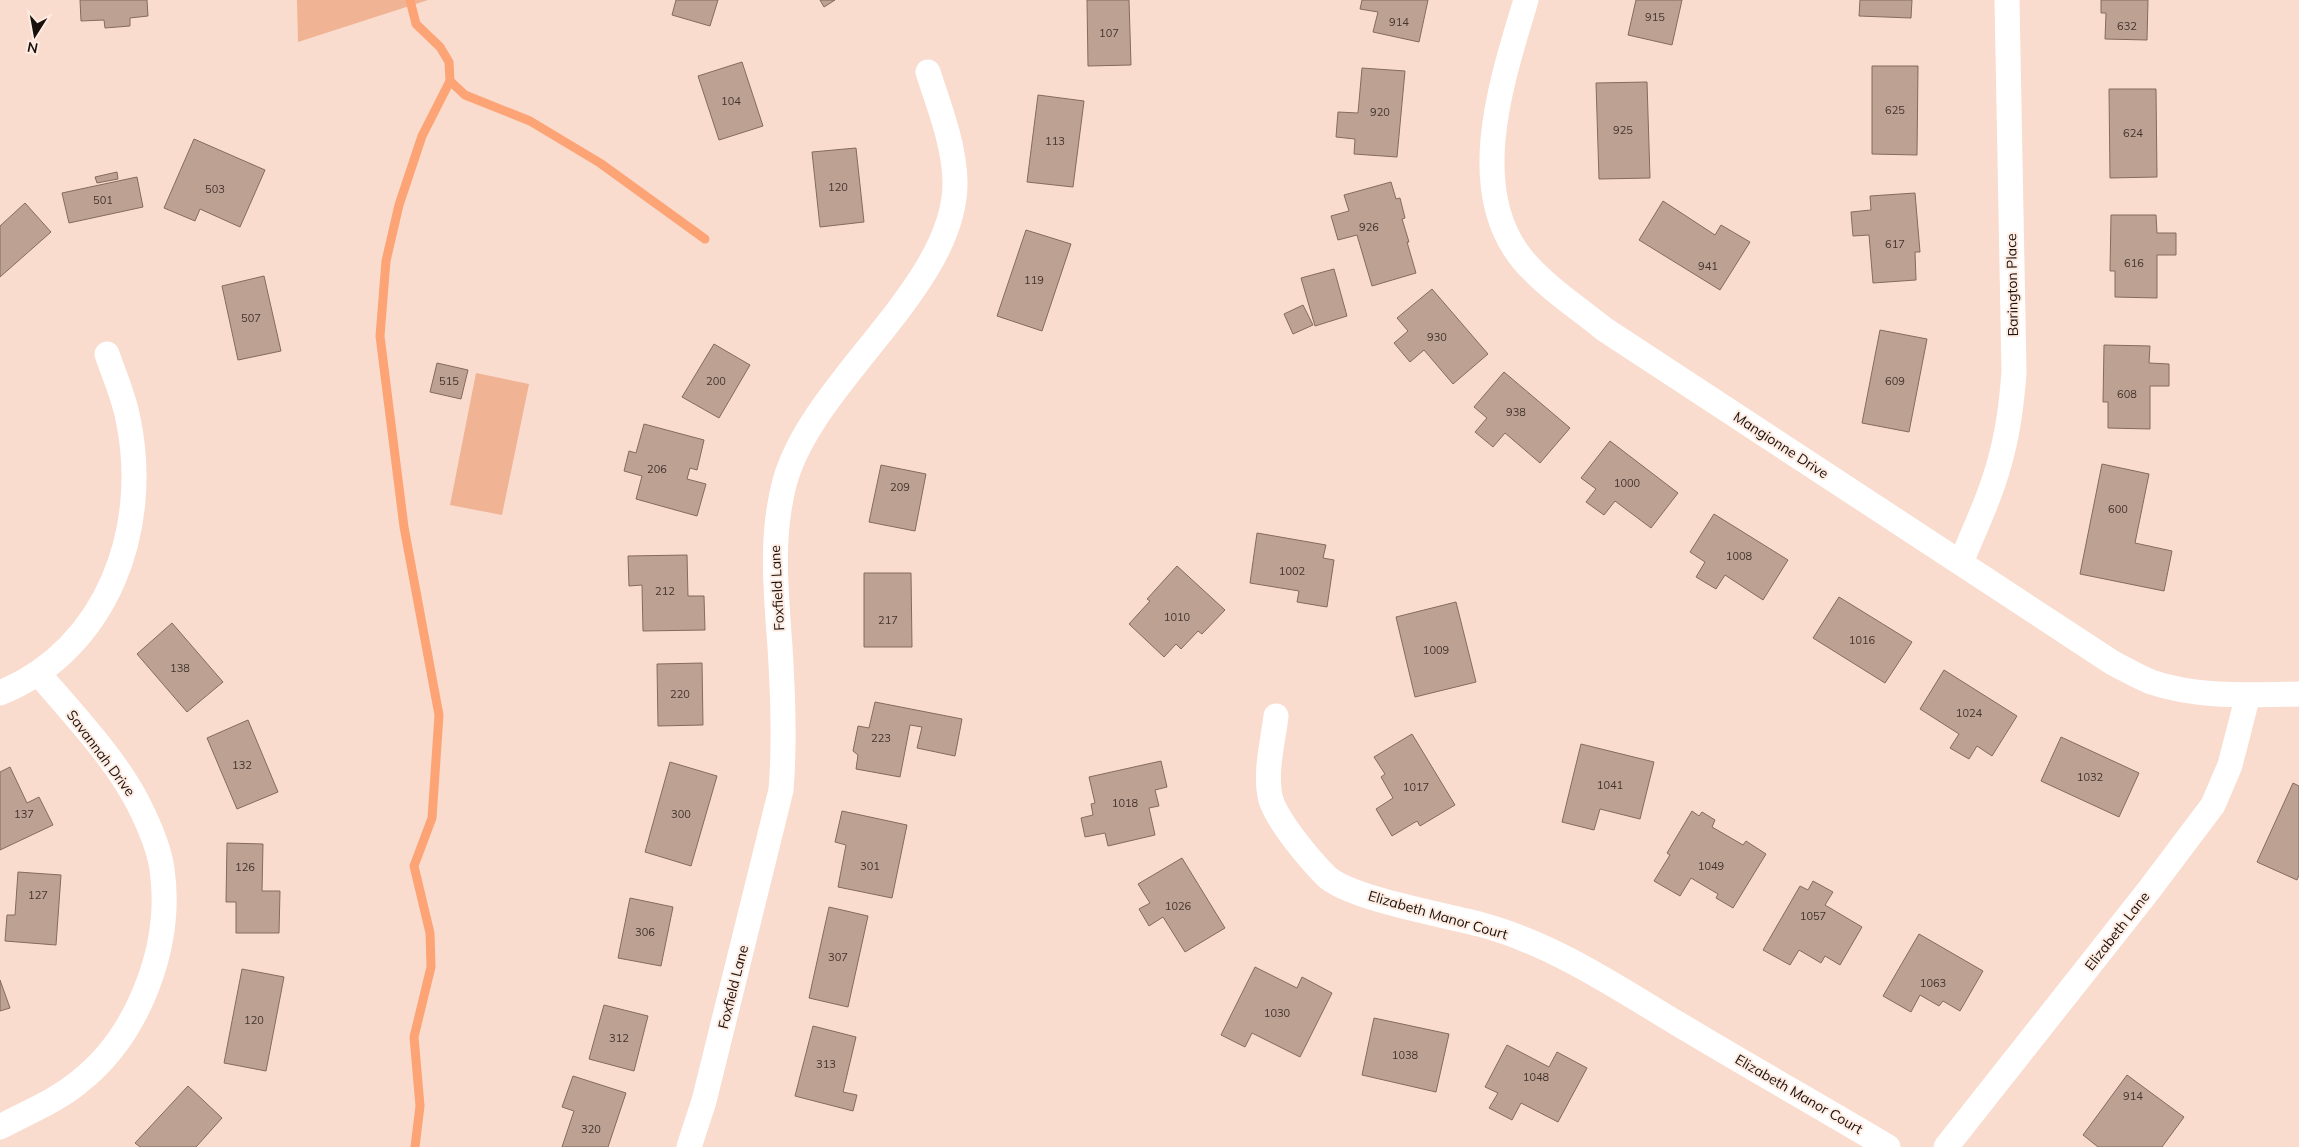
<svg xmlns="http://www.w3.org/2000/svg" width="2299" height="1147" viewBox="0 0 2299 1147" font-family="Mulish,sans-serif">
<rect width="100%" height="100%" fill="#f9dcce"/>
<!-- green -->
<g fill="#f0b394">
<path d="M 297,0 L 428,0 L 298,42 Z"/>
<path d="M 476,373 L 529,384 L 502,515 L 450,505 Z"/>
</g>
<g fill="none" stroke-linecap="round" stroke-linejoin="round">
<!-- stream -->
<g stroke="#fda476" stroke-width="9">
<path d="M 410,0 L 416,24 L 440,47 L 449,62 L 450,81 L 422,136 L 399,205 L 386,261 L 380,336 L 404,527 L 439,715 L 432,818 L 414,866 L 430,933 L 431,967 L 414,1037 L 420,1106 L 415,1147"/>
<path d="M 450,81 L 465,95 L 530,121 L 600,163 L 705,239"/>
</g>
</g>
<!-- building -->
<g fill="#bda294" stroke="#846b5e">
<path d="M 80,0 L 147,0 L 148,16 L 130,18 L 130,26 L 105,28 L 104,20 L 81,21 Z"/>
<path d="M 676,0 L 718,0 L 710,26 L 672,15 Z"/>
<path d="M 820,0 L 835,0 L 824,7 Z"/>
<path d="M 1087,0 L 1129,0 L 1131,65 L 1088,66 Z"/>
<path d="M 1362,0 L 1428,0 L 1419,42 L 1373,32 L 1378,12 L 1360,9 Z"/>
<path d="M 1636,0 L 1682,0 L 1672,45 L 1628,35 Z"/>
<path d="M 1860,0 L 1912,0 L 1911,18 L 1859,16 Z"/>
<path d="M 2101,0 L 2148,0 L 2147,40 L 2105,39 L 2106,13 L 2101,13 Z"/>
<path d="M 742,62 L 763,126 L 719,140 L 698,76 Z"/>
<path d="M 1872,66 L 1918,66 L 1917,155 L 1872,154 Z"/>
<path d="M 1362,68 L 1405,71 L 1397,157 L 1354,154 L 1355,139 L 1336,137 L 1338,112 L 1358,113 Z"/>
<path d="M 1647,82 L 1650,178 L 1599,179 L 1596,83 Z"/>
<path d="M 2109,89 L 2156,89 L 2157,177 L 2110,178 Z"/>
<path d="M 1038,95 L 1084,101 L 1073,187 L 1027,182 Z"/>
<path d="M 194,139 L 265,170 L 240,227 L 200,209 L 195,221 L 164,208 Z"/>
<path d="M 856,148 L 864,222 L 820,227 L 812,152 Z"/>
<path d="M 117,172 L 118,179 L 97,183 L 95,177 Z"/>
<path d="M 137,177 L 143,207 L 69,223 L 62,193 Z"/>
<path d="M 1391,182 L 1396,199 L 1400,198 L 1405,218 L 1402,219 L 1409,242 L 1407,242 L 1416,273 L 1372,286 L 1357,235 L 1338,240 L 1331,216 L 1349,211 L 1344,195 Z"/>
<path d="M 1915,193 L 1920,252 L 1915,252 L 1916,280 L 1873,283 L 1869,235 L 1853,236 L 1851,212 L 1871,210 L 1870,196 Z"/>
<path d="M 1663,201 L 1715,235 L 1721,225 L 1750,242 L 1720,290 L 1639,240 Z"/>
<path d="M 25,203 L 51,232 L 0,277 L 0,226 Z"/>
<path d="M 2111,215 L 2156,215 L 2157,233 L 2176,233 L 2176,255 L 2157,255 L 2157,298 L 2115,297 L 2115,271 L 2110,271 Z"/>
<path d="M 1026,230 L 1071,244 L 1042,331 L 997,316 Z"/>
<path d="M 1334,269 L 1347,316 L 1315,326 L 1301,278 Z"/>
<path d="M 264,276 L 281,351 L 238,360 L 222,286 Z"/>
<path d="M 1432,289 L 1488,354 L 1453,384 L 1424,350 L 1410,362 L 1394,343 L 1408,331 L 1397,318 Z"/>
<path d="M 1303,305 L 1313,325 L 1293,334 L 1284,314 Z"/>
<path d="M 1880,330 L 1927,339 L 1909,432 L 1862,423 Z"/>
<path d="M 714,344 L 750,365 L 719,418 L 682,397 Z"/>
<path d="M 2104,345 L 2150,346 L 2149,363 L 2169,364 L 2169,386 L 2150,386 L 2150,429 L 2108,428 L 2108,402 L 2103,402 Z"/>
<path d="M 437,363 L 468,370 L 461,399 L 430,392 Z"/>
<path d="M 1504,372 L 1570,428 L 1540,463 L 1505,433 L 1493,447 L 1475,432 L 1487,418 L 1474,407 Z"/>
<path d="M 644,424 L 704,440 L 697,470 L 690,468 L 687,479 L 706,484 L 697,516 L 636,499 L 642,476 L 624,471 L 629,451 L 636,453 Z"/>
<path d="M 1610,441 L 1678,493 L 1651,528 L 1615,501 L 1604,515 L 1586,502 L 1596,489 L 1581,478 Z"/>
<path d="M 2102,464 L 2149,474 L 2135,543 L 2172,551 L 2164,591 L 2080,574 Z"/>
<path d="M 881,465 L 926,474 L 915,531 L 869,522 Z"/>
<path d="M 1714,514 L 1788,560 L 1763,600 L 1725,575 L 1716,589 L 1696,577 L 1705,562 L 1690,552 Z"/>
<path d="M 1257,533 L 1326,545 L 1323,558 L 1334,560 L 1327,607 L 1297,602 L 1299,591 L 1250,583 Z"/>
<path d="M 687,555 L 688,596 L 704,596 L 705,630 L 643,631 L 642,585 L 629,586 L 628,556 Z"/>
<path d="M 1177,566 L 1225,610 L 1202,634 L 1198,631 L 1181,649 L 1176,644 L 1164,657 L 1129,624 L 1150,601 L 1147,599 Z"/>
<path d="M 864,573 L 911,573 L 912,647 L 864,647 Z"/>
<path d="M 1839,597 L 1912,642 L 1885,683 L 1813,638 Z"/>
<path d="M 1456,602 L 1476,682 L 1415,697 L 1396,617 Z"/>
<path d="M 172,623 L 223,682 L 187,712 L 137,654 Z"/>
<path d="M 702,663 L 703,725 L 658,726 L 657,664 Z"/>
<path d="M 1944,670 L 2017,716 L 1992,756 L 1977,746 L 1969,759 L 1950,748 L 1959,734 L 1920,709 Z"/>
<path d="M 875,702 L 962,719 L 955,756 L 917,748 L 922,727 L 910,725 L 900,777 L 856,769 L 858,755 L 853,751 L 858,726 L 869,728 Z"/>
<path d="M 248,720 L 278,792 L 237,809 L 207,738 Z"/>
<path d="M 1412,734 L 1455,805 L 1420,826 L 1417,821 L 1392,836 L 1376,809 L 1393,798 L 1381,777 L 1385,774 L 1374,757 Z"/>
<path d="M 2061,737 L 2139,773 L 2119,817 L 2041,781 Z"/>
<path d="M 1581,744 L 1654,762 L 1640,819 L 1600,809 L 1594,830 L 1562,822 Z"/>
<path d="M 1161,761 L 1167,787 L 1155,790 L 1159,806 L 1149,808 L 1155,835 L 1108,846 L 1105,833 L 1085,837 L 1081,818 L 1093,815 L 1091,804 L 1095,803 L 1089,777 Z"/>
<path d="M 670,762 L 717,776 L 691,866 L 645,852 Z"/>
<path d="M 10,767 L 27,803 L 39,797 L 53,825 L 0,850 L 0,772 Z"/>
<path d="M 2293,783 L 2299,786 L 2299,875 L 2297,880 L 2257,862 Z"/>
<path d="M 842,811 L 907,825 L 892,898 L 838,887 L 846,845 L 835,842 Z"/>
<path d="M 1692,811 L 1699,816 L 1702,812 L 1715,820 L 1712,827 L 1743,845 L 1746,841 L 1766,854 L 1733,908 L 1716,898 L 1718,894 L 1691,878 L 1680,896 L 1654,881 L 1670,855 L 1667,853 Z"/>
<path d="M 227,843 L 263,844 L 262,891 L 280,891 L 279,933 L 236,933 L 236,902 L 226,902 Z"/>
<path d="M 1182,858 L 1225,928 L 1185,952 L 1163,917 L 1149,926 L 1139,909 L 1150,903 L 1138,884 Z"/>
<path d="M 18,872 L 61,875 L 56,945 L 5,941 L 7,915 L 15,915 Z"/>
<path d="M 1813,881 L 1833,892 L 1825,905 L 1862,927 L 1840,965 L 1825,956 L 1821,963 L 1799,950 L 1790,965 L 1763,950 L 1800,886 L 1808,890 Z"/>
<path d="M 630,898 L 673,907 L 661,966 L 618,958 Z"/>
<path d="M 829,907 L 868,916 L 848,1007 L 809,998 Z"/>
<path d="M 1919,934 L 1983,971 L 1960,1011 L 1943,1001 L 1939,1006 L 1920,995 L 1911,1012 L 1883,996 Z"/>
<path d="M 1255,967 L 1297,988 L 1302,977 L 1332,993 L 1300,1057 L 1252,1033 L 1245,1047 L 1221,1035 Z"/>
<path d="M 242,969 L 284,977 L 266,1071 L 224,1063 Z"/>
<path d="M 0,980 L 10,1008 L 0,1011 Z"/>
<path d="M 604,1005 L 648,1016 L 634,1071 L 589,1059 Z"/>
<path d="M 1374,1018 L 1449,1034 L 1436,1092 L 1362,1075 Z"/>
<path d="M 813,1026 L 856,1037 L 843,1092 L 857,1095 L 853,1111 L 795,1096 Z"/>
<path d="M 1507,1045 L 1549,1067 L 1557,1052 L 1587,1068 L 1558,1122 L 1521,1103 L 1512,1120 L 1489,1108 L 1498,1093 L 1485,1087 Z"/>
<path d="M 2127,1075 L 2184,1117 L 2162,1147 L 2098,1147 L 2083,1135 Z"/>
<path d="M 573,1076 L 626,1093 L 608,1147 L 562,1147 L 574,1111 L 562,1107 Z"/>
<path d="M 188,1086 L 222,1118 L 196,1147 L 140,1147 L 135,1143 Z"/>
</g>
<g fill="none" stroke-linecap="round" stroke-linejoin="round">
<!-- minor -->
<g stroke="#fff" stroke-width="25">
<path d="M 1526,0 C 1503,77 1464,189 1523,260 C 1546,287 1577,307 1604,329 L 2113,663 C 2125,669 2138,677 2151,682 C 2198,698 2250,695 2299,694"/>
<path d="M 1961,562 C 1976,526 1993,491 2002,453 C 2009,426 2012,400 2014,372 L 2007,0"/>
<path d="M 0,693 C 108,649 151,528 128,419 C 124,397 114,375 107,354"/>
<path d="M 1276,716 C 1273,742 1264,774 1271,800 C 1278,822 1310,860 1326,876 C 1348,898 1445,915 1479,924 C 1551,943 1612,984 1675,1022 C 1745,1064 1817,1105 1888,1147"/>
<path d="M 0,1127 C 26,1113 56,1101 79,1082 C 139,1035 173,945 162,869 C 159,847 149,825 139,805 C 116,759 72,713 38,673"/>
<path d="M 689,1147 L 704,1101 L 781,790 C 785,743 783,694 780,647 C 776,591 770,536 785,481 C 813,380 957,285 955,181 C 954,143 939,107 928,72"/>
<path d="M 1946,1147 L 2149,890 L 2213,805 L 2230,765 L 2248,695"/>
</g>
</g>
<g text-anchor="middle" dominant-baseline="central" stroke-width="4" stroke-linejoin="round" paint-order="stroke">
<!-- number labels -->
<g font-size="11" fill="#43342d">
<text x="1655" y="17">915</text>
<text x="1399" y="22">914</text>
<text x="2127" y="26">632</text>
<text x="1109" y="33">107</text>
<text x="731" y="101">104</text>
<text x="1895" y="110">625</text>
<text x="1380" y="112">920</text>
<text x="1623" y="130">925</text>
<text x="2133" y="133">624</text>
<text x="1055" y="141">113</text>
<text x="838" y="187">120</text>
<text x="215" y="189">503</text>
<text x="103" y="200">501</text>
<text x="1369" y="227">926</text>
<text x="1895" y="244">617</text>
<text x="2134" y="263">616</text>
<text x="1708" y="266">941</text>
<text x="1034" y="280">119</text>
<text x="251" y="318">507</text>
<text x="1437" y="337">930</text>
<text x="449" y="381">515</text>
<text x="716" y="381">200</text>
<text x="1895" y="381">609</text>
<text x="2127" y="394">608</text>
<text x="1516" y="412">938</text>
<text x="657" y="469">206</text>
<text x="1627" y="483">1000</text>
<text x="900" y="487">209</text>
<text x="2118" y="509">600</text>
<text x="1739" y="556">1008</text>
<text x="1292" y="571">1002</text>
<text x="665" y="591">212</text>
<text x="1177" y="617">1010</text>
<text x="888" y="620">217</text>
<text x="1862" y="640">1016</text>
<text x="1436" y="650">1009</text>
<text x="180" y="668">138</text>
<text x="680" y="694">220</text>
<text x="1969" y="713">1024</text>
<text x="881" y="738">223</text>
<text x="242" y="765">132</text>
<text x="2090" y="777">1032</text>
<text x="1610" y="785">1041</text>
<text x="1416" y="787">1017</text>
<text x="1125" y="803">1018</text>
<text x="24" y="814">137</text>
<text x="681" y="814">300</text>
<text x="870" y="866">301</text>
<text x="1711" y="866">1049</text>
<text x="245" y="867">126</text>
<text x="38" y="895">127</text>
<text x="1178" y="906">1026</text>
<text x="1813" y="916">1057</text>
<text x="645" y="932">306</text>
<text x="838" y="957">307</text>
<text x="1933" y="983">1063</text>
<text x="1277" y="1013">1030</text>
<text x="254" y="1020">120</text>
<text x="619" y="1038">312</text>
<text x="1405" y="1055">1038</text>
<text x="826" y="1064">313</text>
<text x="1536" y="1077">1048</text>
<text x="2133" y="1096">914</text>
<text x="591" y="1129">320</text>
</g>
<!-- street labels -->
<g font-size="14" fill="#1a100b" stroke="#feece3">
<text transform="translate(2012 285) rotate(-91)">Barington Place</text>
<text transform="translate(1781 445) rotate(33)">Mangionne Drive</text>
<text transform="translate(777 588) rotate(-93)">Foxfield Lane</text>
<text transform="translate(101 753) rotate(53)">Savannah Drive</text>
<text transform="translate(1438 915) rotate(16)">Elizabeth Manor Court</text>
<text transform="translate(2117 931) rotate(-52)">Elizabeth Lane</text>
<text transform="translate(733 987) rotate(-76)">Foxfield Lane</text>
<text transform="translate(1799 1094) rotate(30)">Elizabeth Manor Court</text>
</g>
</g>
<!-- north arrow -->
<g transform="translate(35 35) rotate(191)" stroke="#feece3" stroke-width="4" paint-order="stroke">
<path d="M0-4L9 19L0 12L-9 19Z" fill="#1a100b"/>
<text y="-8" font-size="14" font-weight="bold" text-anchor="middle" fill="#1a100b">N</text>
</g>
</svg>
